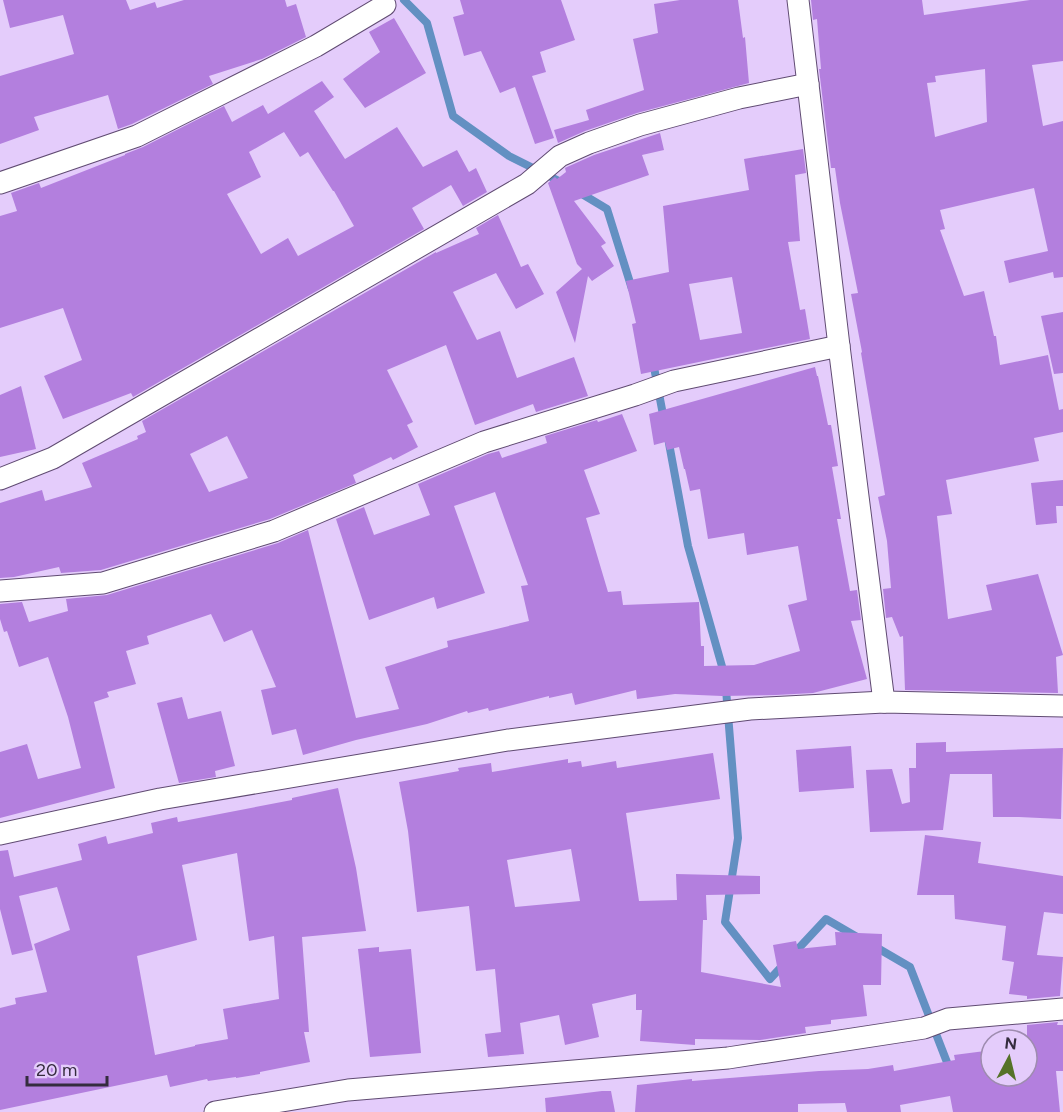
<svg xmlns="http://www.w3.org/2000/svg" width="1063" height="1112" viewBox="0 0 1063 1112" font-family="Figtree,sans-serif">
<rect width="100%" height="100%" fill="#e4ccfb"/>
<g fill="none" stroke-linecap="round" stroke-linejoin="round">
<!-- stream -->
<g stroke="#6390c2" stroke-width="8">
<path d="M 404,0 L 427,23 L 453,116 L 509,156 L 563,183"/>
<path d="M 577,191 L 607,209 L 632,289"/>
<path d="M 653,362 L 664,420"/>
<path d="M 668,438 L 688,546 L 725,677 L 738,838 L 725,922 L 770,979 L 826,919 L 857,937"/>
<path d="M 874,946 L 910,967 L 950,1070"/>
</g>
</g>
<!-- building -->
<g fill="#b37fde" fill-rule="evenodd">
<path d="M 3,0 L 126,0 L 130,10 L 155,2 L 157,8 L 184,0 L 285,0 L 287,7 L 296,4 L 306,37 L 262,59 L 209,76 L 213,84 L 132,124 L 118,129 L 108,95 L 34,117 L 39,130 L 0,144 L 0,76 L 74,54 L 63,15 L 10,28 Z"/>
<path d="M 460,0 L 561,0 L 575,40 L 540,52 L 546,72 L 532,76 L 554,138 L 535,144 L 515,87 L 500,93 L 481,51 L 464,56 L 453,17 L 464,14 Z"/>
<path d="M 680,0 L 738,0 L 743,38 L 745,37 L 749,83 L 637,113 L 585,131 L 558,143 L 554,130 L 589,120 L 586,110 L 644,90 L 633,39 L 658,33 L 654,4 Z"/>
<path d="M 811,0 L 922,0 L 924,15 L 1030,0 L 1063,0 L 1063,61 L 1032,65 L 1043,126 L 1063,121 L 1063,277 L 1054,278 L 1053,272 L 1009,283 L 1004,261 L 1048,251 L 1034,188 L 940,210 L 945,229 L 940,230 L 964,296 L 984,291 L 994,336 L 996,336 L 1000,365 L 1048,355 L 1059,410 L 1063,409 L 1063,432 L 1034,438 L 1039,461 L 946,480 L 952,514 L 937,516 L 948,619 L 992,610 L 986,585 L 1038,574 L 1063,655 L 1056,657 L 1058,693 L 905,690 L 903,636 L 900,637 L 892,617 L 886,618 L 883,589 L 891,588 L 887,541 L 878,497 L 885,495 L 861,353 L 862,352 L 851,294 L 858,293 L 840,203 L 835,168 L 831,168 L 819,69 L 821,69 L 817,19 L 813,20 ZM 985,69 L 987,122 L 935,137 L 927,83 L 936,82 L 935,76 Z"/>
<path d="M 394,18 L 426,73 L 365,108 L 343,79 L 380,52 L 369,32 Z"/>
<path d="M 322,81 L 334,97 L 314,111 L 345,159 L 397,127 L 423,167 L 457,150 L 469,172 L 476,168 L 487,192 L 463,206 L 451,185 L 412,208 L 424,229 L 133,397 L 131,393 L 63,419 L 44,376 L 82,360 L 63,308 L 0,328 L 0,216 L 17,211 L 11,193 L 39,183 L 41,188 L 125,155 L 125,154 L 143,147 L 224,106 L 232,122 L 263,105 L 268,114 ZM 284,132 L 300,157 L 308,152 L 333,191 L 334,191 L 354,226 L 298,256 L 288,238 L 261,254 L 227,194 L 261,177 L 249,152 Z"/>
<path d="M 660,133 L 664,150 L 642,155 L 649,175 L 574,201 L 606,243 L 601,246 L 614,266 L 592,281 L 588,276 L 575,343 L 556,292 L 582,269 L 577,264 L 548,183 L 555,177 L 557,179 L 566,172 L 565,168 L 567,167 L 594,155 Z"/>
<path d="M 803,149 L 806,173 L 795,175 L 800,241 L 788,242 L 800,310 L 805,309 L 810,339 L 641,374 L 632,324 L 636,323 L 626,281 L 669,272 L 663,206 L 749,190 L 744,159 ZM 732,277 L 742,333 L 700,340 L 689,284 Z"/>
<path d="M 498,215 L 521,267 L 528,264 L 544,294 L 516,309 L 496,273 L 453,292 L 477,340 L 500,331 L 517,378 L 574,357 L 588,396 L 536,412 L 533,404 L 475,425 L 446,345 L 387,370 L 413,422 L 407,425 L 418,447 L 393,460 L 391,457 L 353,475 L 356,483 L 270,519 L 101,570 L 61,573 L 59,567 L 14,577 L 0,578 L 0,503 L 42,490 L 45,501 L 92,487 L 82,463 L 138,439 L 137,436 L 146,432 L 142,421 L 436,252 L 436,253 L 479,234 L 476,228 ZM 227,436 L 248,478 L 209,492 L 190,454 Z"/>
<path d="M 1063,312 L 1063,373 L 1054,374 L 1041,316 Z"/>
<path d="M 815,367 L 817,376 L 818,376 L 828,425 L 831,425 L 838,466 L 832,467 L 841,519 L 837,519 L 850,591 L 857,590 L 861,620 L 851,621 L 867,679 L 813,693 L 776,695 L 722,696 L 675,694 L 637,699 L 636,690 L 575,705 L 572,693 L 549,698 L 549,696 L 489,711 L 488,708 L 468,713 L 467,711 L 427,724 L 356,740 L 303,755 L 296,729 L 272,735 L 261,690 L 276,687 L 252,630 L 224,642 L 211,614 L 147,636 L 149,644 L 126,651 L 136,684 L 107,692 L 109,697 L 94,702 L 115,788 L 0,818 L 0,752 L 27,744 L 38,779 L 81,768 L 68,717 L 48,657 L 19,667 L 7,631 L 4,632 L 0,619 L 0,604 L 22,602 L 29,622 L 68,611 L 66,599 L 107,595 L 278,543 L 308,530 L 356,718 L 399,709 L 385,667 L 448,647 L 447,641 L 529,621 L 521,586 L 528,585 L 495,492 L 454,506 L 485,593 L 437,609 L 434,597 L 369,620 L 336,519 L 364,507 L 374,535 L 430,515 L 418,484 L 488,454 L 499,451 L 502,458 L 547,443 L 545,436 L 597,420 L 598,422 L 622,414 L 637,451 L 584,470 L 600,514 L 586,518 L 608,592 L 621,591 L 623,605 L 699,602 L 701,646 L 704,646 L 704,666 L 754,665 L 800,651 L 788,605 L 807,600 L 798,546 L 747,555 L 744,533 L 708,539 L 700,489 L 690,491 L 685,469 L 684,469 L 679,447 L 667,450 L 665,442 L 654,445 L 649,414 Z"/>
<path d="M 21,386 L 36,449 L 0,457 L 0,395 Z"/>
<path d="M 1063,480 L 1063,506 L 1056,506 L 1057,523 L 1036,525 L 1031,483 Z"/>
<path d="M 182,697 L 188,719 L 221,711 L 235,766 L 215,771 L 216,777 L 179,783 L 157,703 Z"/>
<path d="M 946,742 L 946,752 L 1063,748 L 1061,819 L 1019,817 L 993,817 L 992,774 L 950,774 L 943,830 L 870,832 L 866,770 L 892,769 L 902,804 L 910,802 L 909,768 L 916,768 L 916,743 Z"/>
<path d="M 851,746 L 854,788 L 799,792 L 796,750 Z"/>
<path d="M 713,753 L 720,799 L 626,813 L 639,901 L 677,900 L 676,874 L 760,876 L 760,894 L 706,895 L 707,920 L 703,920 L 701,972 L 781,987 L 773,945 L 796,941 L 798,949 L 836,945 L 835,932 L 882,934 L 881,985 L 863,985 L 867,1016 L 831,1020 L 831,1024 L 805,1027 L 806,1033 L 760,1040 L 695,1039 L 695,1045 L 640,1041 L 642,1010 L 636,1010 L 636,994 L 592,1004 L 599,1037 L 565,1045 L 559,1015 L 520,1023 L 524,1054 L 488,1057 L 485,1034 L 501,1032 L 495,969 L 476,971 L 469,906 L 417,912 L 408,831 L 399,782 L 459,771 L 458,768 L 491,763 L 492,772 L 568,759 L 568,763 L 581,761 L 582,767 L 616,761 L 617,768 ZM 571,849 L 580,901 L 515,907 L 507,860 Z"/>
<path d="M 338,788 L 356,868 L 366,931 L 302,937 L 309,1032 L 304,1032 L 310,1062 L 260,1072 L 260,1074 L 236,1078 L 236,1077 L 208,1081 L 207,1079 L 170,1087 L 167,1075 L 0,1110 L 0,1008 L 16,1004 L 15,998 L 47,992 L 34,944 L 70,930 L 57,887 L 19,896 L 33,950 L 12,955 L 0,909 L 0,851 L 8,850 L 14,877 L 82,860 L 78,844 L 106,836 L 108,844 L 153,833 L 151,823 L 177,817 L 178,822 L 292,800 L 292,798 ZM 237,853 L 249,941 L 274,936 L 279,999 L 223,1009 L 228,1039 L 195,1045 L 195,1046 L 155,1055 L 137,956 L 197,940 L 182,865 Z"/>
<path d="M 925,835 L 981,842 L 978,863 L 1063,876 L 1063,914 L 1044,912 L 1037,955 L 1063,957 L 1060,996 L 1027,999 L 1027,996 L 1009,994 L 1014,962 L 1002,960 L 1006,926 L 955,919 L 954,895 L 917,895 Z"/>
<path d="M 379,947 L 379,952 L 411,949 L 421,1053 L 370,1057 L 358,949 Z"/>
<path d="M 1058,1022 L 1057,1025 L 1063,1025 L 1063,1071 L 1056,1071 L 1060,1112 L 953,1112 L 950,1096 L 900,1105 L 901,1112 L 847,1112 L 845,1103 L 798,1104 L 798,1112 L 635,1112 L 637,1085 L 692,1079 L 692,1081 L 819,1071 L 868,1069 L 893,1065 L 894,1071 L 955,1060 L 954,1055 L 985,1051 L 988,1076 L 1027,1076 L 1027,1025 Z"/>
<path d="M 602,1091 L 611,1091 L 615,1112 L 546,1112 L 545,1098 Z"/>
</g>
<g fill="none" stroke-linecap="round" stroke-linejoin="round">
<!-- street casing -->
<g stroke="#604b72" stroke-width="23">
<g id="street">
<path d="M 798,0 L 839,346 L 884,702"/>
<path d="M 0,183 L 137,136 L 316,46 L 385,5"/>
<path d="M 0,479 L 53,458 L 527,184 L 560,156 L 589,143 L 640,125 L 739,98 L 808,84"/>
<path d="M 0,591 L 103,583 L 274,531 L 484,442 L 635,395 L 674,381 L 839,346"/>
<path d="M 0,834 L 160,799 L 508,740 L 750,709 L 884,702 L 1063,706"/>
<path d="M 215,1112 L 348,1090 L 728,1058 L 924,1028 L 948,1019 L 1063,1009"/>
</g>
</g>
<!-- street -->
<use href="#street" stroke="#fff" stroke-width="21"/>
</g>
<!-- north arrow -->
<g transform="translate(1009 1058) rotate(7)"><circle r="28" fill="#e4ccfb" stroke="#9e8caf" stroke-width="1.5"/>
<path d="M0-4.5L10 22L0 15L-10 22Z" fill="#557228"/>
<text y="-9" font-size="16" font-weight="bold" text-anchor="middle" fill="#352c3e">N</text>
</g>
<!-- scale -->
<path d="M27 1076v9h80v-9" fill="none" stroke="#352c3e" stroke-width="3"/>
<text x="36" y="1076" font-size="18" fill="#352c3e" stroke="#e4ccfb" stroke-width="4.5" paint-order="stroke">20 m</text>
</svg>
